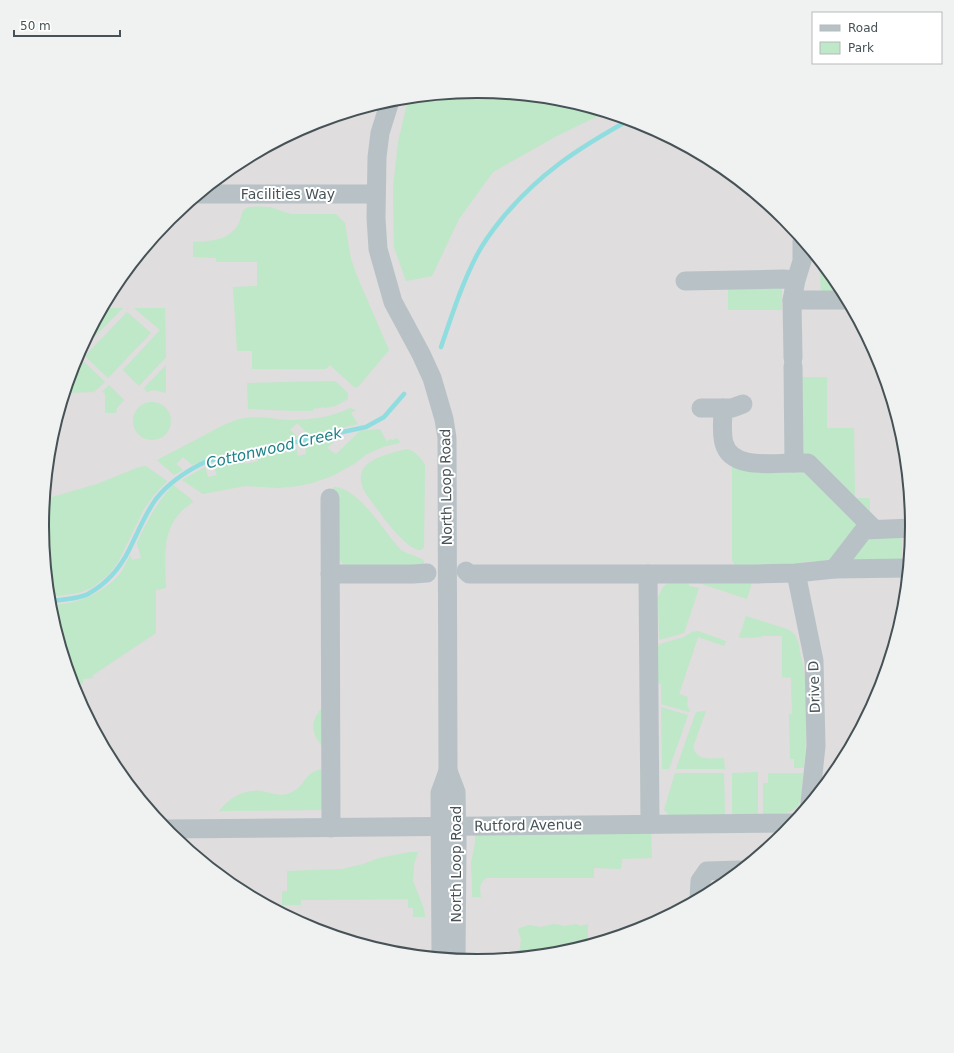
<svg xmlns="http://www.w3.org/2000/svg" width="954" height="1053" viewBox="0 0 954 1053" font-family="'DejaVu Sans',sans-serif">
<rect width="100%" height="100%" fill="#eeecec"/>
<!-- education -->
<circle fill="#dfdddd" cx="477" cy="527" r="434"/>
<!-- green -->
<g fill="#bee8c7">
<path d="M 477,92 L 562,100 L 604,113 L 555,137 L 493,172 L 459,219 L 432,276 L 406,281 L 394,247 L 393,189 L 398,142 L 407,104 L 410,98 Z"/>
<path d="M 270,207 L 291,214 L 336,214 L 345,223 L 351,259 L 357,276 L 389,350 L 359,386 L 355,388 L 330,365 L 326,369 L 252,369 L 252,351 L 237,351 L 233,287 L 257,286 L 257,262 L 216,262 L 216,258 L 193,257 L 193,242 C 211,241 229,241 239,223 C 241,219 241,212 245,209 C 250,205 263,207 270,207 Z"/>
<path d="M 820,268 L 825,268 L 839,285 L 843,293 L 821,293 Z"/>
<rect x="728" y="285" width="54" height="25"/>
<path d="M 103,308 L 123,308 L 94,337 L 90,333 Z"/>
<path d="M 134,308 L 165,308 L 166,357 L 139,386 L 123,370 L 160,330 Z"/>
<path d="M 127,312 L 151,333 L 108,378 L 85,356 Z"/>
<path d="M 82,360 L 105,382 L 94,392 L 65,393 L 72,370 Z"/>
<path d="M 166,365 L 166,393 L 154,390 L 147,392 L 144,388 Z"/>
<path d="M 801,377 L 827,377 L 827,428 L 854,428 L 855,498 L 870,498 L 870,512 L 802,455 Z"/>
<path d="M 335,381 L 348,393 L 348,399 L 335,406 L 324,408 L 324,407 L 313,409 L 313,411 L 295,411 L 248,409 L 247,383 Z"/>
<path d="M 109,385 L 124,400 L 117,408 L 116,413 L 105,413 L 105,393 L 102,392 Z"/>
<circle cx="152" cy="421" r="19"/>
<path d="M 350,408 L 356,410 L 351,413 L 358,424 L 309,435 L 297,423 L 290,430 L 299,438 L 215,456 L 192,465 L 183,457 L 176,464 L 183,470 L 174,475 L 157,460 C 173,452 189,443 205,435 C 218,428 231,420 245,418 C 259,416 273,419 287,420 C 308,420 331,418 350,408 Z"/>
<path d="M 380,429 L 387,442 L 389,439 L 394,440 L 396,438 L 400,441 L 399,443 L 383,447 L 367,454 L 354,464 L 332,476 L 312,483 L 298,486 L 279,488 L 245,486 L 203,494 L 182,480 L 205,467 L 208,477 L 217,475 L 213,465 L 244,458 L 245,464 L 258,461 L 257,454 L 296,446 L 298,456 L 306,454 L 305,443 L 340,436 L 327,448 L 336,454 L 360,431 Z"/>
<path d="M 407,449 C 414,450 422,459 425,465 L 424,547 L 421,550 C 405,551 376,507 366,494 C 347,462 384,455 407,449 Z"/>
<path d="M 732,463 L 805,470 L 859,521 L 833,560 L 806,562 L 778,566 L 735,566 L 732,560 Z"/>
<path d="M 146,466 L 167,481 L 153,496 L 144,509 L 118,562 L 109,574 L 92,588 L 78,593 L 49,597 L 42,526 L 45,499 L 97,484 L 139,467 Z"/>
<path d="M 173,485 L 191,499 L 193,502 C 160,523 165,555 166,588 L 156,590 L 156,633 L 93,675 L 93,678 L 83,679 L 83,684 L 73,685 L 50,611 L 50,605 C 75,605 103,594 120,574 C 124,568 127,561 130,555 L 132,560 L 141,558 L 137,543 C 147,521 157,503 173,485 Z"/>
<path d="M 334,487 C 360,488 384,533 401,550 C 408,555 420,556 424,561 L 424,566 L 347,566 L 341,562 L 339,559 L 333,498 L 332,489 Z"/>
<path d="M 902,533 L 902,559 L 850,560 L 864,540 Z"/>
<path d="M 689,582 L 689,586 L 699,588 L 684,633 L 659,640 L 658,597 L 663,587 L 668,583 Z"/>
<path d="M 696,582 L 752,582 L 747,599 Z"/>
<path d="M 746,616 L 787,629 C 789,630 791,631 792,632 C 798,637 799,645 800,652 C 810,689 807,730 804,768 L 794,768 L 794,759 L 790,759 L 789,714 L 792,714 L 791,678 L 782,677 L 782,636 L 762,636 L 762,637 L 742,638 L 739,637 Z"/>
<path d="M 698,631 L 726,641 L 724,646 L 698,637 L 679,694 L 688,697 L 687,705 L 690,711 L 689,712 L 661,704 L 661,684 L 658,683 L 658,647 L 660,644 L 684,637 L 692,632 Z"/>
<path d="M 661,707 L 688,715 L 669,769 L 662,769 Z"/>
<path d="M 322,708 L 322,746 C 311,733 310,721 322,708 Z"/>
<path d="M 706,711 L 693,747 C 697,762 712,758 724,758 L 725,769 L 676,769 L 696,712 Z"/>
<path d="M 323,769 L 322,810 L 219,811 C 230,797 244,789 262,791 C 272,793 281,798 292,792 C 306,786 303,772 323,769 Z"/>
<path d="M 758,772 L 758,815 L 732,815 L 732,773 Z"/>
<path d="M 675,773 L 724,773 L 725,815 L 669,815 L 664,810 Z"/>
<path d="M 768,773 L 803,773 C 801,810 802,814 763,814 L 763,783 L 768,783 Z"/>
<path d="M 651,833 L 652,858 L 622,859 L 621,869 L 594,868 L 594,878 L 486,878 C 479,883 480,889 481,897 L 472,897 C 473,886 471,876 471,865 C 472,854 476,845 475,834 Z"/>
<path d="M 410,852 L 418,852 L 414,864 L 413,881 L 424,909 L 425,917 L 413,917 L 413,908 L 408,908 L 408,899 L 301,900 L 301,905 L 282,905 L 282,891 L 287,891 L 287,871 L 342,869 L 363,864 L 379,858 Z"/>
<path d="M 554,924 L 565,926 L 576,924 L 581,926 L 588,924 L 588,943 L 586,946 L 562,953 L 519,957 L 521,939 L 518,930 L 520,928 L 529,925 L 541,927 Z"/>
</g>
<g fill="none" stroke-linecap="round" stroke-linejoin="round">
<!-- stream -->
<g stroke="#90dddf" stroke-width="4.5">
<path d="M 441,347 C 452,315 462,283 478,253 C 484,242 492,231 500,221 C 538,174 577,149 629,120"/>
<path d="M 49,601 C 61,600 78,599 88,594 C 106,584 120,568 129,550 C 138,532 145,514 156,499 C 170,481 188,470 207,461 L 366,427 L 384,417 L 404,394"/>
</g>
<!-- minor -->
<g stroke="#b8c2c6" stroke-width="19">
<path d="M 390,101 L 380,133 L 377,157 L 376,218 L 378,249 L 393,302 L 421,354 L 432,378 L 444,419 L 447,438 L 448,771 L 440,793 L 441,958"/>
<path d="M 200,194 L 376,194"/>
<path d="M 685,281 L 783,279 L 796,280"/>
<path d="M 792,300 L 847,300"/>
<path d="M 793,358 L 792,300 L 796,280 L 802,261 L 802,241"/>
<path d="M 793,366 L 794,463 L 808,463 L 874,529"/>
<path d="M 701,408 L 732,408 L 743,404"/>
<path d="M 723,408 C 723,419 721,432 724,443 C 731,470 772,463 794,463"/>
<path d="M 330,498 L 331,828"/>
<path d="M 834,569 L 864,530 L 912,528"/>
<path d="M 466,571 L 469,574 L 757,574 L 796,573 L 834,569 L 908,568"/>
<path d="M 796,573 L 814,661 L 816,746 L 810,803"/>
<path d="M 330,574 L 413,574 L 427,573"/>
<path d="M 648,574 L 650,824"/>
<path d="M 448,771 L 456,792 L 457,841 L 456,959"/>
<path d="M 165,829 L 794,823"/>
<path d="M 699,899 L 700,881 L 707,871 L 740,870"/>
</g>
</g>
<g text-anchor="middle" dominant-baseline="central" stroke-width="4" stroke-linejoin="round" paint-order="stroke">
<!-- street labels -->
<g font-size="14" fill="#465256" stroke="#fff">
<text x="288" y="194">Facilities Way</text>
<text transform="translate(446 487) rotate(-91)">North Loop Road</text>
<text transform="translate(814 687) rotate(-92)">Drive D</text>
<text transform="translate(528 825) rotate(-1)">Rutford Avenue</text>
<text transform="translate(456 864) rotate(-90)">North Loop Road</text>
</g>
<!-- water labels -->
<g font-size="15" font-style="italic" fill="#1c8286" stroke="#fff">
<text transform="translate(274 448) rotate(-13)">Cottonwood Creek</text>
</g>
</g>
<!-- crop -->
<path d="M0 0H954V1053H0ZM49 526a428 428 0 1 1 856 0a428 428 0 1 1-856 0Z" fill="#f0f1f1" fill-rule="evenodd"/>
<path fill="none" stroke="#465256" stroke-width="2" d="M49 526a428 428 0 1 1 856 0a428 428 0 1 1-856 0Z"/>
<!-- legend -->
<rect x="812" y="12" width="130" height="52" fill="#ffffff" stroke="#b5babb"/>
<rect x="820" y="25" width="20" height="6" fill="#b8c2c6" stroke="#b5babb"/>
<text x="848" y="32" font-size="12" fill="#465256">Road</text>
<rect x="820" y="42" width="20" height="12" fill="#bee8c7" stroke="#b5babb"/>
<text x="848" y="52" font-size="12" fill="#465256">Park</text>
<!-- scale -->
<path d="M14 30v6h106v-6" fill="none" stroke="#465256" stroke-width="2"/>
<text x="20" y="30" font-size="12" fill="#465256" stroke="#ffffff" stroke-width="3" paint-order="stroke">50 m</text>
</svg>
